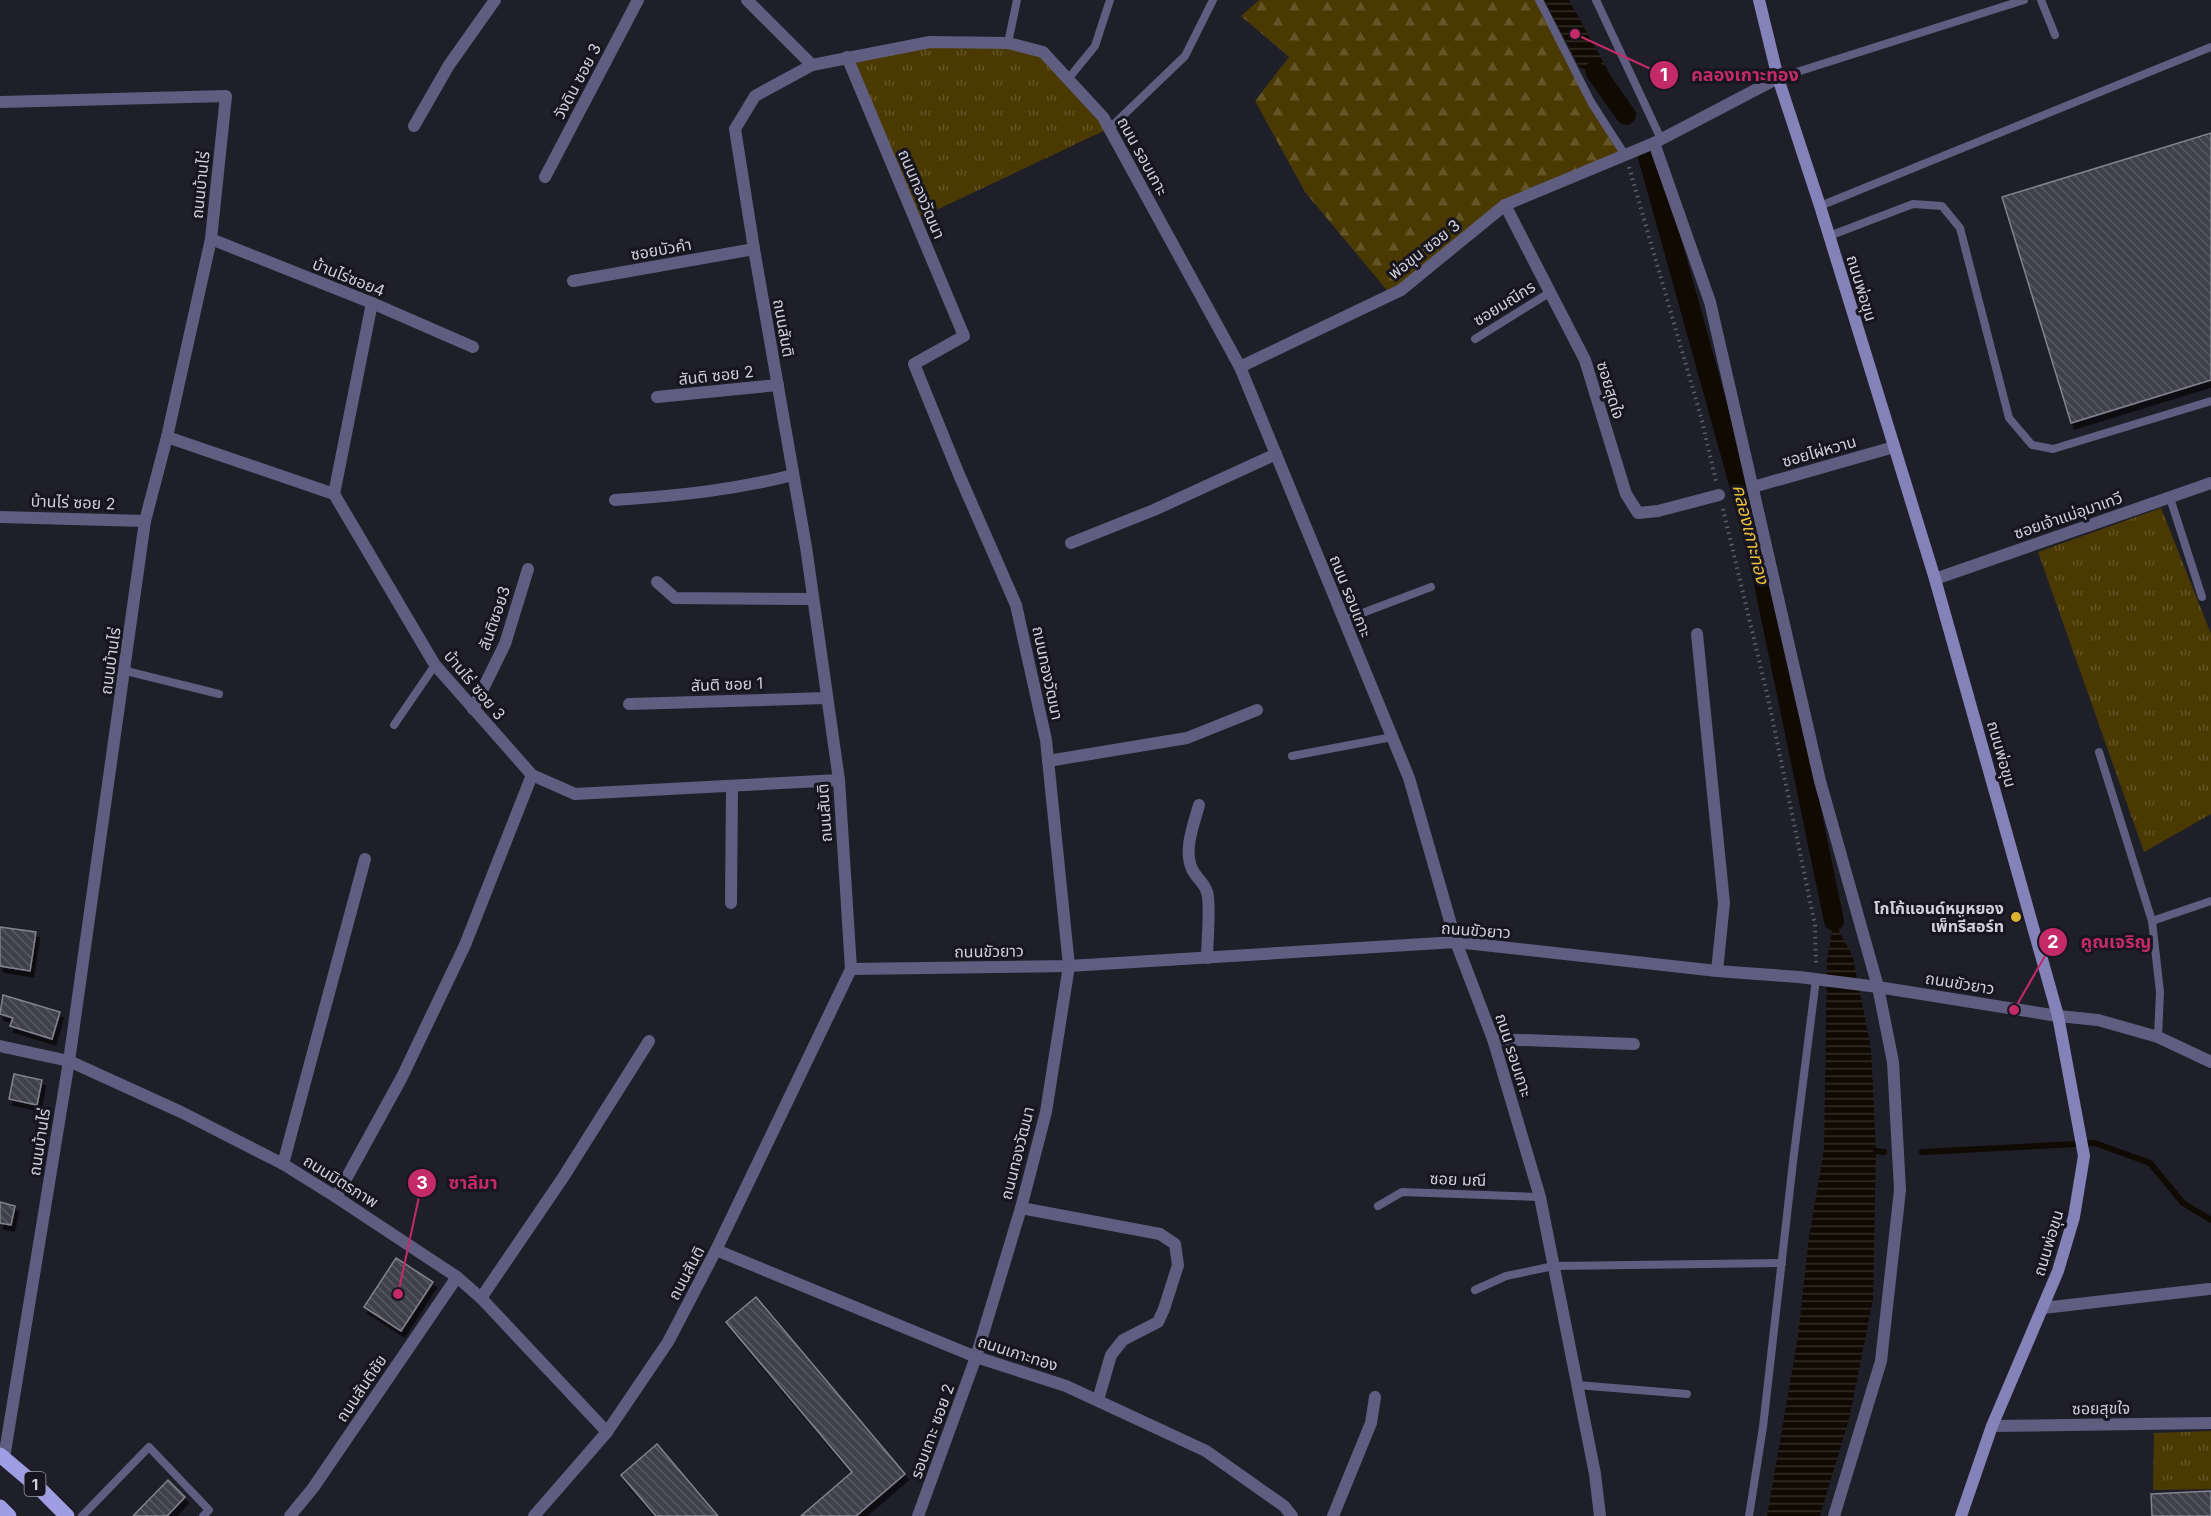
<svg xmlns="http://www.w3.org/2000/svg" width="2211" height="1516" viewBox="0 0 2211 1516" font-family="Inter,'Noto Sans Thai',sans-serif">
<defs>
<pattern id="grass-tufts" width="24" height="20" patternUnits="userSpaceOnUse" patternTransform="scale(1.5)"><rect width="24" height="20" fill="#4b3902"/><path d="M3 7l-1-3M5 7V3M7 7l1-3M15 17l-1-3M17 17v-4M19 17l1-3" fill="none" stroke="#645526"/></pattern>
<pattern id="forest-firs" width="22" height="20" patternUnits="userSpaceOnUse" patternTransform="scale(1.5)"><rect width="22" height="20" fill="#4b3902"/><path d="M5 1l3.5 6h-7zM16 11l3.5 6h-7z" fill="#645526"/></pattern>
<pattern id="water-rules" width="6" height="5" patternUnits="userSpaceOnUse" patternTransform="scale(1.5)"><rect width="6" height="5" fill="#100b02"/><path d="M0 2.5h6" fill="none" stroke="#322e26"/></pattern>
<pattern id="building-back-hatch" width="6" height="6" patternUnits="userSpaceOnUse" patternTransform="scale(1.5)"><rect width="6" height="6" fill="#3f3f4b"/><path d="M-1 5l2 2M0 0l6 6M5-1l2 2" fill="none" stroke="#5a5a64"/></pattern>
<filter id="shadow"><feDropShadow dx="3.5" dy="6" stdDeviation="0" flood-color="#0009"/></filter>
</defs>
<rect width="100%" height="100%" fill="#1f1f2a"/>
<!-- grass -->
<g fill="url(#grass-tufts)">
<path d="M 930,42 L 1008,43 L 1043,52 L 1110,128 L 915,220 L 847,57 Z"/>
<path d="M 2161,508 L 2211,634 L 2211,814 L 2144,852 L 2038,552 Z"/>
<path d="M 2211,1431 L 2211,1489 L 2153,1490 L 2154,1433 Z"/>
</g>
<!-- forest -->
<path fill="url(#forest-firs)" d="M 1259,0 L 1538,0 L 1623,154 L 1503,202 L 1391,295 L 1305,192 L 1255,101 L 1289,57 L 1241,16 Z"/>
<!-- water -->
<g fill="url(#water-rules)">
<path d="M 1544,0 L 1569,0 L 1610,74 L 1580,68 Z"/>
<path d="M 1834,921 L 1853,957 L 1871,1049 L 1876,1151 L 1873,1300 L 1849,1419 L 1820,1516 L 1767,1516 L 1798,1336 L 1809,1237 L 1824,1149 L 1827,959 Z"/>
</g>
<g fill="none" stroke-linecap="round" stroke-linejoin="round">
<!-- stream -->
<g stroke="#100b02" stroke-width="6">
<path d="M 1876,1151 L 1884,1152"/>
<path d="M 1922,1152 L 2095,1143 L 2150,1163 L 2183,1203 L 2211,1220"/>
</g>
<!-- canal -->
<g stroke="#100b02" stroke-width="20">
<path d="M 1595,71 L 1626,115"/>
<path d="M 1647,153 L 1756,545 L 1834,921"/>
</g>
</g>
<!-- building -->
<g fill="url(#building-back-hatch)" stroke="#828290" stroke-width="1.5" filter="url(#shadow)">
<path d="M 2211,133 L 2211,380 L 2071,423 L 2002,197 Z"/>
<path d="M 0,927 L 36,932 L 30,971 L 0,966 Z"/>
<path d="M 3,995 L 60,1012 L 52,1039 L 10,1026 L 13,1018 L 0,1014 Z"/>
<path d="M 14,1074 L 42,1080 L 37,1105 L 9,1099 Z"/>
<path d="M 0,1202 L 15,1206 L 11,1225 L 0,1223 Z"/>
<path d="M 396,1258 L 433,1282 L 401,1331 L 364,1307 Z"/>
<path d="M 756,1297 L 905,1474 L 856,1516 L 801,1516 L 852,1472 L 726,1322 Z"/>
<path d="M 657,1444 L 718,1516 L 656,1516 L 621,1475 Z"/>
<path d="M 168,1480 L 185,1497 L 167,1516 L 133,1516 Z"/>
<path d="M 2211,1491 L 2211,1516 L 2152,1516 L 2151,1494 Z"/>
</g>
<g fill="none" stroke-linecap="round" stroke-linejoin="round">
<!-- path -->
<g stroke="#5f5f69" stroke-width="4" stroke-dasharray="1.5 4.5" stroke-linecap="butt">
<path d="M 1629,167 L 1701,417 L 1716,481"/>
<path d="M 1723,509 L 1768,698 L 1815,925 L 1816,965"/>
</g>
<!-- service -->
<g stroke="#5f5e81" stroke-width="8">
<path d="M 1539,0 L 1591,102 L 1625,155"/>
<path d="M 1596,0 L 1661,139"/>
<path d="M 2041,0 L 2055,35"/>
<path d="M 1008,43 L 1017,0"/>
<path d="M 1778,78 L 2024,0"/>
<path d="M 1068,79 L 1095,46 L 1110,0"/>
<path d="M 1110,128 L 1185,56 L 1213,0"/>
<path d="M 1820,206 L 2211,47"/>
<path d="M 1829,236 L 1913,204 L 1942,206 L 1960,228 L 2009,418 L 2032,445 L 2053,449 L 2211,401"/>
<path d="M 1475,339 L 1549,293"/>
<path d="M 2170,498 L 2202,597"/>
<path d="M 1344,620 L 1431,587"/>
<path d="M 126,671 L 219,694"/>
<path d="M 394,725 L 435,665"/>
<path d="M 2099,752 L 2152,921 L 2160,992 L 2158,1037"/>
<path d="M 1292,756 L 1392,737"/>
<path d="M 2152,921 L 2211,901"/>
<path d="M 1378,1206 L 1402,1192 L 1540,1197"/>
<path d="M 1475,1290 L 1506,1276 L 1554,1266 L 1782,1263"/>
<path d="M 1577,1385 L 1687,1394"/>
<path d="M 82,1516 L 149,1447 L 209,1510 L 203,1516"/>
<path d="M 1749,1516 L 1763,1427 L 1793,1162 L 1816,979"/>
</g>
<!-- minor -->
<g stroke="#5f5e81" stroke-width="12">
<path d="M 747,0 L 812,65 L 930,42 L 1008,43 L 1043,52 L 1103,117 L 1240,367 L 1409,778 L 1456,942 L 1493,1039 L 1540,1197 L 1595,1474 L 1600,1516"/>
<path d="M 847,57 L 964,336 L 914,364 L 960,477 L 1016,605 L 1046,740 L 1069,966 L 1046,1112 L 1021,1208 L 976,1357 L 918,1516"/>
<path d="M 0,102 L 226,96 L 211,239 L 167,437 L 145,521 L 69,1061 L 4,1458"/>
<path d="M 414,126 L 449,65 L 495,0"/>
<path d="M 1654,143 L 1710,302 L 1820,781 L 1878,987 L 1893,1062 L 1900,1190 L 1881,1361 L 1834,1516"/>
<path d="M 545,177 L 638,0"/>
<path d="M 1505,205 L 1585,360 L 1626,494 L 1638,513 L 1658,511 L 1719,495"/>
<path d="M 211,239 L 372,303 L 473,347"/>
<path d="M 573,281 L 754,249"/>
<path d="M 1240,367 L 1401,290 L 1505,205 L 1654,143 L 1778,78"/>
<path d="M 657,397 L 778,385"/>
<path d="M 167,437 L 334,494 L 435,665 L 532,775 L 575,794 L 839,780"/>
<path d="M 1753,487 L 1894,447"/>
<path d="M 334,494 L 372,303"/>
<path d="M 615,500 C 676,496 734,490 793,475"/>
<path d="M 0,517 L 145,521"/>
<path d="M 1071,543 L 1154,510 L 1276,454"/>
<path d="M 1935,579 L 2211,483"/>
<path d="M 657,582 L 675,598 L 813,599"/>
<path d="M 1697,634 L 1724,903 L 1717,971"/>
<path d="M 629,704 L 826,698"/>
<path d="M 473,709 L 505,644 L 528,569"/>
<path d="M 1048,761 L 1187,738 L 1257,710"/>
<path d="M 1199,805 C 1194,824 1183,850 1192,869 C 1196,878 1204,882 1207,892 C 1211,904 1207,943 1207,958"/>
<path d="M 731,903 L 732,787"/>
<path d="M 851,969 L 1069,966 L 1456,942 L 1717,971 L 1799,977 L 1878,987 L 2058,1016"/>
<path d="M 1493,1039 L 1634,1044"/>
<path d="M 0,1046 L 69,1061 L 181,1112 L 283,1164 L 336,1197 L 457,1277 L 481,1298 L 607,1432"/>
<path d="M 283,1164 L 365,859"/>
<path d="M 336,1197 L 402,1077 L 465,945 L 532,775"/>
<path d="M 1021,1208 L 1160,1234 L 1175,1244 L 1178,1265 L 1164,1309 L 1158,1322 L 1123,1340 L 1111,1355 L 1098,1400"/>
<path d="M 716,1250 L 976,1357 L 1066,1386 L 1206,1451 L 1284,1506 L 1292,1516"/>
<path d="M 481,1298 L 564,1176 L 649,1041"/>
<path d="M 2043,1308 L 2209,1289"/>
<path d="M 1992,1426 L 2211,1423"/>
<path d="M 290,1516 L 313,1488 L 457,1277"/>
<path d="M 534,1516 L 607,1432 L 668,1342 L 716,1250 L 851,969 L 839,780 L 806,547 L 754,249 L 735,129 L 755,96 L 812,65"/>
<path d="M 1333,1516 L 1371,1423 L 1375,1397"/>
</g>
<!-- tertiary -->
<path stroke="#5f5e81" stroke-width="12" d="M 2058,1016 L 2098,1020 L 2158,1037 L 2211,1062"/>
<!-- secondary -->
<path stroke="#8382b9" stroke-width="12" d="M 1759,0 L 1778,78 L 1820,206 L 1935,579 L 2058,1016 L 2084,1156 L 2074,1217 L 2058,1271 L 1992,1426 L 1961,1516"/>
<!-- primary -->
<g stroke="#9f9de4" stroke-width="15">
<path d="M 0,1455 L 39,1488 L 67,1516"/>
<path d="M 0,1507 L 9,1516"/>
</g>
</g>
<!-- markers -->
<circle fill="#dcb233" stroke="#161520" stroke-width="2" cx="2016" cy="917" r="6"/>
<g text-anchor="middle" dominant-baseline="central" stroke-width="6" stroke-linejoin="round" paint-order="stroke">
<!-- shield labels -->
<rect fill="#161520" stroke="#9999a2" stroke-width="1.5" x="24.5" y="1472" width="21" height="24" rx="4.5"/>
<g font-size="15" font-weight="bold" fill="#d1d1d9">
<text x="35" y="1484">1</text>
</g>
<!-- street labels -->
<g font-size="16" fill="#d1d1d9" stroke="#161520">
<text transform="translate(577 81) rotate(-62)">วังดิน ซอย 3</text>
<text transform="translate(1143 156) rotate(61)">ถนน รอบเกาะ</text>
<text transform="translate(200 185) rotate(-84)">ถนนบ้านไร่</text>
<text transform="translate(922 194) rotate(67)">ถนนทองวัฒนา</text>
<text transform="translate(661 249) rotate(-10)">ซอยบัวคำ</text>
<text transform="translate(1424 249) rotate(-38)">พ่อขุน ซอย 3</text>
<text transform="translate(349 277) rotate(22)">บ้านไร่ซอย4</text>
<text transform="translate(1862 288) rotate(73)">ถนนพ่อขุน</text>
<text transform="translate(1504 303) rotate(-32)">ซอยมณีกร</text>
<text transform="translate(784 328) rotate(80)">ถนนสันติ</text>
<text transform="translate(716 375) rotate(-6)">สันติ ซอย 2</text>
<text transform="translate(1611 390) rotate(73)">ซอยสุดใจ</text>
<text transform="translate(1819 451) rotate(-16)">ซอยไผ่หวาน</text>
<text transform="translate(73 502) rotate(2)">บ้านไร่ ซอย 2</text>
<text transform="translate(2068 515) rotate(-19)">ซอยเจ้าแม่อุมาเทวี</text>
<text transform="translate(1351 596) rotate(68)">ถนน รอบเกาะ</text>
<text transform="translate(494 618) rotate(-71)">สันติซอย3</text>
<text transform="translate(110 661) rotate(-82)">ถนนบ้านไร่</text>
<text transform="translate(1048 673) rotate(78)">ถนนทองวัฒนา</text>
<text transform="translate(727 684) rotate(-2)">สันติ ซอย 1</text>
<text transform="translate(475 685) rotate(50)">บ้านไร่ ซอย 3</text>
<text transform="translate(2002 754) rotate(74)">ถนนพ่อขุน</text>
<text transform="translate(824 813) rotate(-94)">ถนนสันติ</text>
<text transform="translate(1476 930) rotate(4)">ถนนขัวยาว</text>
<text transform="translate(989 951) rotate(-1)">ถนนขัวยาว</text>
<text transform="translate(1960 983) rotate(9)">ถนนขัวยาว</text>
<text transform="translate(1514 1055) rotate(72)">ถนน รอบเกาะ</text>
<text transform="translate(39 1142) rotate(-81)">ถนนบ้านไร่</text>
<text transform="translate(1017 1153) rotate(-76)">ถนนทองวัฒนา</text>
<text transform="translate(1458 1179) rotate(2)">ซอย มณี</text>
<text transform="translate(341 1181) rotate(32)">ถนนมิตรภาพ</text>
<text transform="translate(2048 1243) rotate(-73)">ถนนพ่อขุน</text>
<text transform="translate(686 1273) rotate(-62)">ถนนสันติ</text>
<text transform="translate(1018 1353) rotate(18)">ถนนเกาะทอง</text>
<text transform="translate(361 1388) rotate(-56)">ถนนสันติชัย</text>
<text transform="translate(2101 1408) rotate(-1)">ซอยสุขใจ</text>
<text transform="translate(932 1431) rotate(-70)">รอบเกาะ ซอย 2</text>
</g>
<!-- poi labels -->
<g font-size="16" font-weight="bold" fill="#d1d1d9" stroke="#161520" text-anchor="end">
<text x="2004" y="908">โกโก้แอนด์หมูหยอง<tspan x="2004" dy="18">เพ็ทรีสอร์ท</tspan></text>
</g>
<!-- water labels -->
<g font-size="18" font-style="italic" fill="#edc03a" stroke="#161520">
<text transform="translate(1751 534) rotate(76)">คลองเกาะทอง</text>
</g>
</g>
<!-- callouts -->
<path fill="none" stroke="#c42a68" stroke-width="2" d="M1575 34L1664 75M2014 1010L2053 942M398 1294L422 1183"/>
<g fill="#c42a68" stroke="#161520" stroke-width="2">
<circle cx="1575" cy="34" r="6"/>
<circle cx="2014" cy="1010" r="6"/>
<circle cx="398" cy="1294" r="6"/>
<circle cx="1664" cy="75" r="15"/>
<circle cx="2053" cy="942" r="15"/>
<circle cx="422" cy="1183" r="15"/>
</g>
<g font-size="18" text-anchor="middle" font-weight="bold" fill="#fff">
<text x="1664" y="81">1</text>
<text x="2053" y="948">2</text>
<text x="422" y="1189">3</text>
</g>
<g font-size="18" text-anchor="middle" font-weight="bold" fill="#c42a68" stroke="#161520" stroke-width="6" stroke-linejoin="round" paint-order="stroke">
<text x="1745" y="81">คลองเกาะทอง</text>
<text x="2116" y="948">คูณเจริญ</text>
<text x="473" y="1189">ซาลีมา</text>
</g>
</svg>
